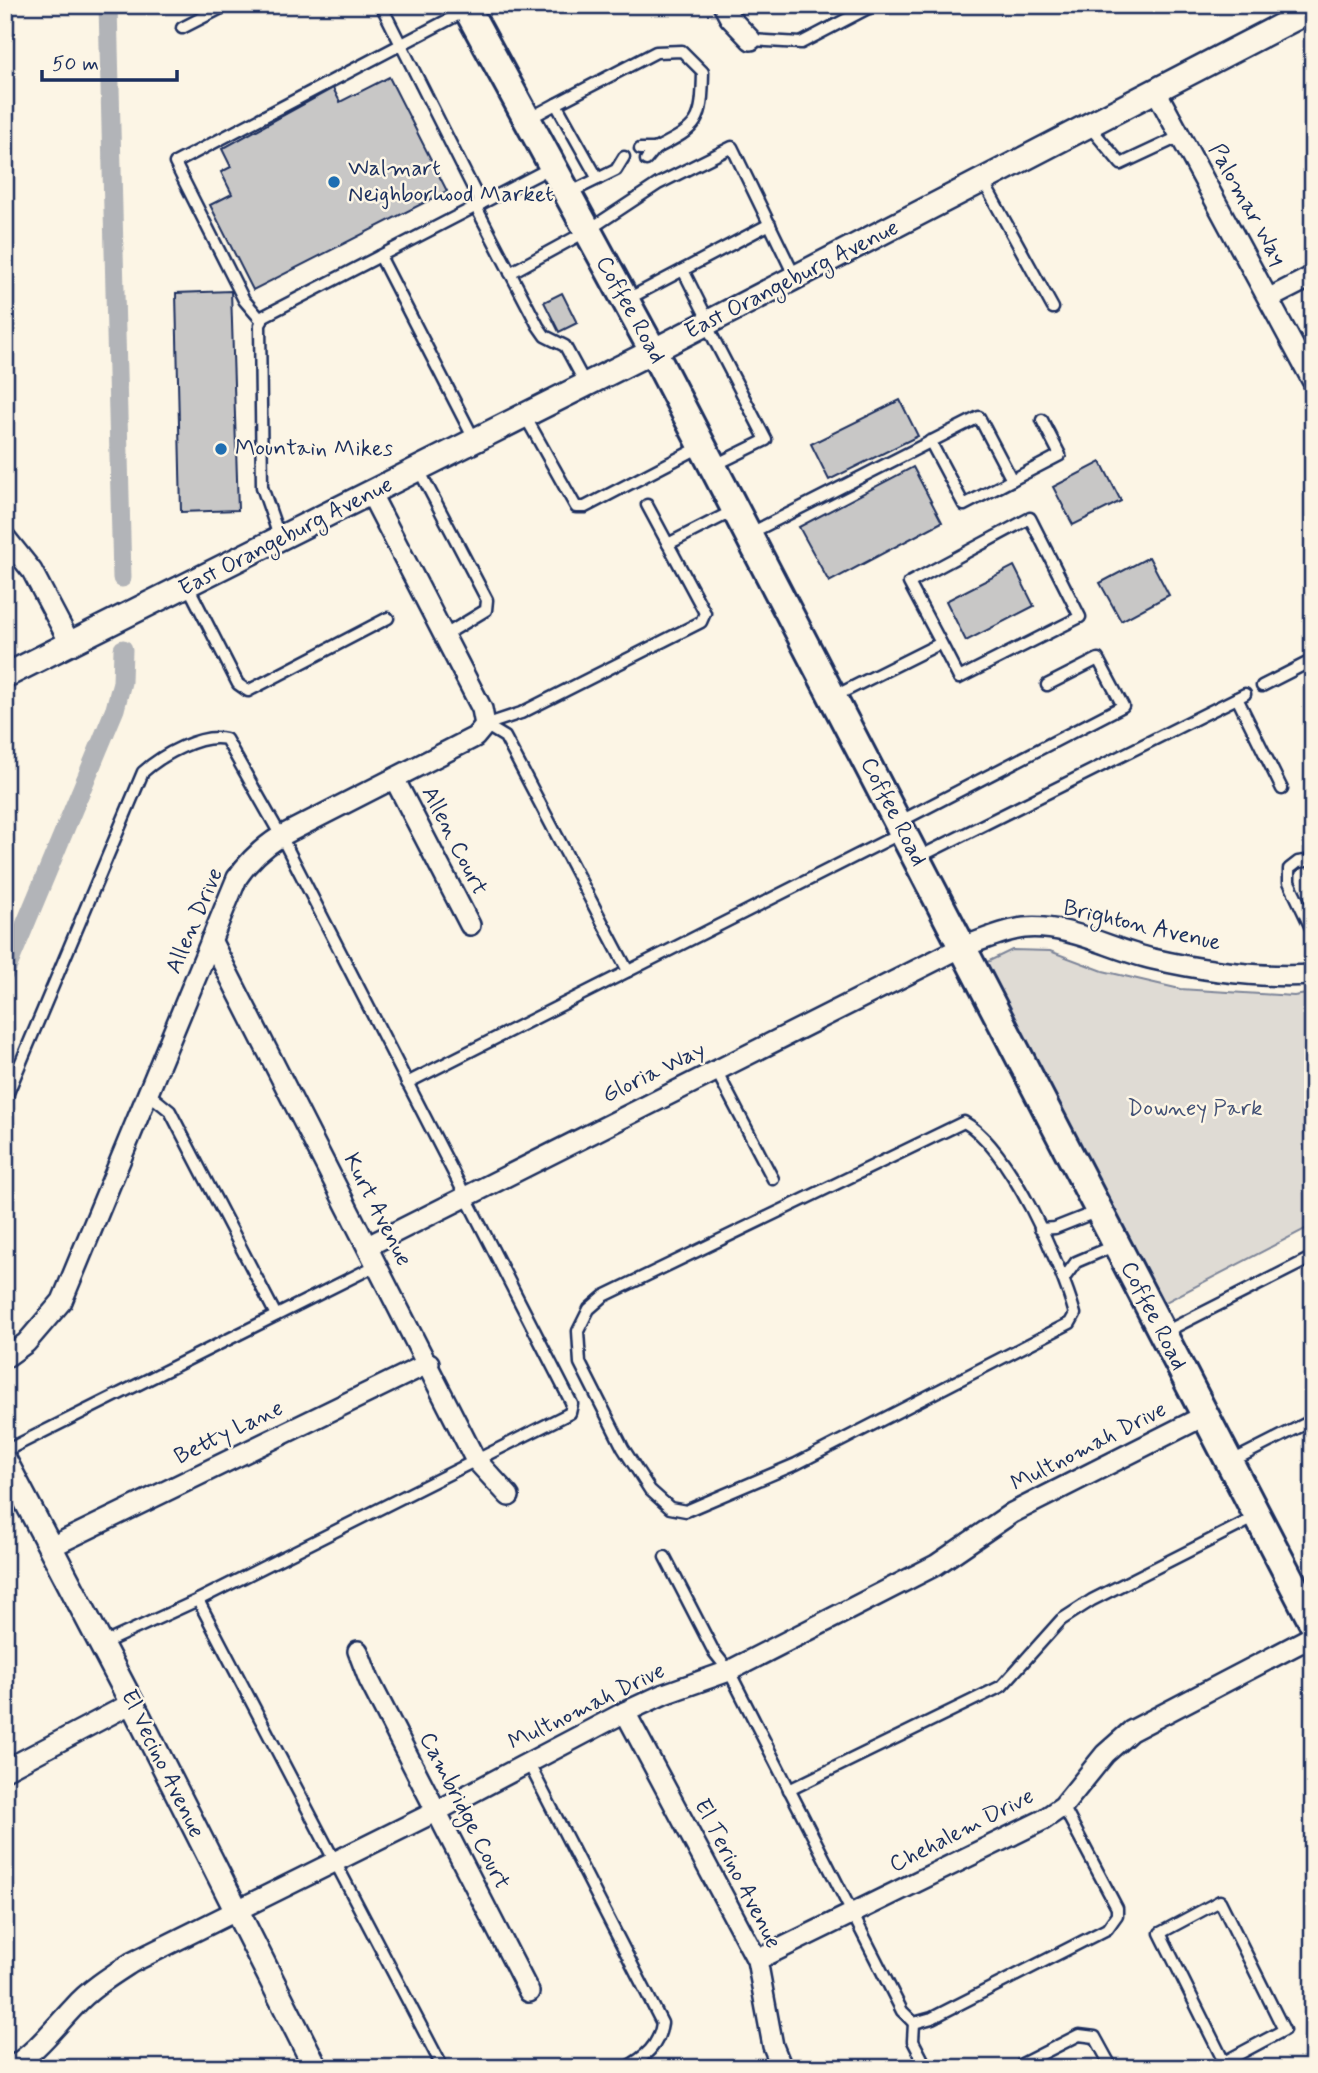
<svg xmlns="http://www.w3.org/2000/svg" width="1318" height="2073" viewBox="0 0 1318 2073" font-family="Mynerve,sans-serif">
<rect width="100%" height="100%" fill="#fcf5e5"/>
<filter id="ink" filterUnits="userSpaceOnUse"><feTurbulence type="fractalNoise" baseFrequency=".0143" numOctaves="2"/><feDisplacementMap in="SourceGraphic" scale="14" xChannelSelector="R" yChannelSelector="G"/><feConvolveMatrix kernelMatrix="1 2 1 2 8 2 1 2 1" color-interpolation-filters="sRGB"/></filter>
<g filter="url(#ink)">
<!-- green -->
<path fill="#dfdbd4" stroke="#7d8599" stroke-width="2" d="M 1012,950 L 1050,951 L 1103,971 L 1180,989 L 1294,996 L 1313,993 L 1313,1225 L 1162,1304 L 985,963 Z"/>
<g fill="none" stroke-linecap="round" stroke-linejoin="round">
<!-- canal -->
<g stroke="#b2b4b8" stroke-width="19">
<path d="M 108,5 L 122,578"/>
<path d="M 5,973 L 115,709 L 122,682 L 123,649"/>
</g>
</g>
<!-- building -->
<g fill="#c8c7c6" stroke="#1b2f5e" stroke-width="2">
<path d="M 389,77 L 447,191 L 253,290 L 210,205 L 232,194 L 221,172 L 231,167 L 222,149 L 333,88 L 340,102 Z"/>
<path d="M 231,291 L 238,510 L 181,512 L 176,293 Z"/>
<path d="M 562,293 L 577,323 L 559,332 L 544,302 Z"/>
<path d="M 900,400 L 918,436 L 829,480 L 811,444 Z"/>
<path d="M 1101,462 L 1121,501 L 1073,525 L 1053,487 Z"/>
<path d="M 913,467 L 942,522 L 829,582 L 799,527 Z"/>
<path d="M 1149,557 L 1169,595 L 1121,621 L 1100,583 Z"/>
<path d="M 1014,566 L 1034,606 L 966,641 L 946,601 Z"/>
</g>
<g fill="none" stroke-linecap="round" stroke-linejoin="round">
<!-- service casing -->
<g stroke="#1b2f5e" stroke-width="15">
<g id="service">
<path d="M 381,5 L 481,204"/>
<path d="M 182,28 L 227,5"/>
<path d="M 751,40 L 801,43 L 874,5"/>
<path d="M 530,118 L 556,104"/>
<path d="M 1089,126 L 1121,164 L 1181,136"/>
<path d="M 640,149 L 655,149 L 646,160"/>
<path d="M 598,179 L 556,104 L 656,52 L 682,51 L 703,72 C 702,123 700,126 655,149"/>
<path d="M 983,181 L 1053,308"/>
<path d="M 567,194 L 616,170 L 624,157"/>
<path d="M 476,207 L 538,326 L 545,336 L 565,346 L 586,385"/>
<path d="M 380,256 L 475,441"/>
<path d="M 683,270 L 709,322"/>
<path d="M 510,273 L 587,231 L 658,184 L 732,147 L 795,277"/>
<path d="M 626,300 L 770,224"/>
<path d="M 262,321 L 244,300 L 175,163 L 467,10"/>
<path d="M 706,324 L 766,440 L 713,466"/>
<path d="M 525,416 L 576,507 L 585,507 L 702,446"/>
<path d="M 930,441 L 964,505 L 1060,455 L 1042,420"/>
<path d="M 419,470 L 487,600 L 486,610 L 445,635"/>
<path d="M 749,534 L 979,417 L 1012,480"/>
<path d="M 280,539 L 262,487 L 260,325 L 264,316 L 552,167"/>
<path d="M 668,544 L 733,511"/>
<path d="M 188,586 L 238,684 L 248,691 L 388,618"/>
<path d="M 1262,686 L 1313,660"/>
<path d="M 833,697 L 941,643 L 909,583 L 1030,518 L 1080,617 L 959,678 L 941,643"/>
<path d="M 1237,698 L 1282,789"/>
<path d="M 485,725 L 521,713 L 701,622 L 705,613 L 647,505"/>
<path d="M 485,725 L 505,737 L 628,971"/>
<path d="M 899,822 L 1123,706 L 1098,659 L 1047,685"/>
<path d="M 917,858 L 1245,694"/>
<path d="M 1313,860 L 1298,862 L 1289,869 L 1289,882 L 1313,932"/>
<path d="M 716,1070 L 773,1179"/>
<path d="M 407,1083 L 903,832"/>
<path d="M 149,1094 L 170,1111 L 276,1315"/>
<path d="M 5,1100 L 143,772 C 162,755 201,733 226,739 L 281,836 L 572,1404 L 570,1413 L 198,1600 L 102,1644"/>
<path d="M 964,1122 C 1009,1147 1061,1264 1075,1314 L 1070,1323 L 796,1464 L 686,1511 L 670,1508 L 650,1490 L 623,1448 L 580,1363 L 578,1331 L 589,1309 L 604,1296 Z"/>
<path d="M 1040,1229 L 1055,1228 L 1098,1211"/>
<path d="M 1065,1277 L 1076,1262 L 1116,1245"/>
<path d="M 1165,1332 L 1313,1257"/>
<path d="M 5,1451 L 377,1265"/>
<path d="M 1232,1461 L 1313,1420"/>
<path d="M 665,1557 L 714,1652 L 729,1671 L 902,2011 L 914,2023 L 932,2018 L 1107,1929 L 1117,1915 L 1117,1908 L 1063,1806"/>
<path d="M 198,1600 L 443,2068"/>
<path d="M 528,1762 L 662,2023 C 659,2046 645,2057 625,2068"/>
<path d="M 789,1790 L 1002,1686 L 1061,1620 L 1092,1600 L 1256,1517"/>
<path d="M 914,2023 L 913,2041 L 927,2068"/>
<path d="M 1224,2062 L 1284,2030 L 1220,1901 L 1160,1933 L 1227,2068"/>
<path d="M 1022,2064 L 1079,2035 L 1095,2037 L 1112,2068"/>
</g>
</g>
<!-- minor casing -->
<g stroke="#1b2f5e" stroke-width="24">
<g id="minor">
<path d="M 723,5 L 730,18 L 751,40"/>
<path d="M 1156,91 L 1313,382"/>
<path d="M 1270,298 L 1313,276"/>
<path d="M 5,537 L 32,571 L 71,645"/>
<path d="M 395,780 L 470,925"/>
<path d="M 211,940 L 475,1459 L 509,1496"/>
<path d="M 368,1246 L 962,947 C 981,941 1004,930 1024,928 C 1070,924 1109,949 1153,959 C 1205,971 1259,978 1313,975"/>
<path d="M 5,1358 L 26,1343 L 62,1301 L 237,878 C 249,860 262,848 281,836 L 475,737 L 485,725 L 482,709 L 371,494"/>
<path d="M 51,1547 L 429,1363"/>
<path d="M 358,1651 L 369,1680 L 529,1992"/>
<path d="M 625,1712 L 757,1960 L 773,2046 L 782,2068"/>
<path d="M 5,1770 L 132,1703"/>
<path d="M 757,1960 L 1043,1820 L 1063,1806 L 1105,1754 L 1131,1731 L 1313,1636"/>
<path d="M 10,2068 C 37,2051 53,2029 74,2007 C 90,1989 111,1976 131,1963 L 437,1811 L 625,1712 L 664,1694 L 729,1671 L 936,1565 L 1012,1513 L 1204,1416"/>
</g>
</g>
<!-- tertiary casing -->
<g stroke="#1b2f5e" stroke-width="28">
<g id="tertiary">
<path d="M 5,676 L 653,351 L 1313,9"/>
<path d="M 5,1461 L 132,1703 L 316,2068"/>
</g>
</g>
<!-- secondary casing -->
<g stroke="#1b2f5e" stroke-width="32">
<path id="secondary" d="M 465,5 L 653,351 L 1313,1623"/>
</g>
<!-- service -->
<use href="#service" stroke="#fcf5e5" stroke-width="10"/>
<!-- minor -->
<use href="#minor" stroke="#fcf5e5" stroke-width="19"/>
<!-- tertiary -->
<use href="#tertiary" stroke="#fcf5e5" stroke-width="23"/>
<!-- secondary -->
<use href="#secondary" stroke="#fcf5e5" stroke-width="26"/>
</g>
</g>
<!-- markers -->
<g fill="#1f6fb2" stroke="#fcf5e5" stroke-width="2.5">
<circle cx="334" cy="182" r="7"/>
<circle cx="221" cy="449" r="7"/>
</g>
<g text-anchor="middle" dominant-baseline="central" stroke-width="5" stroke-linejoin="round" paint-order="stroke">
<!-- poi labels -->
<g font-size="23" fill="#1b2f5e" stroke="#fcf5e5" text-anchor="start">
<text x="348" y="169">Walmart<tspan x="348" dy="26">Neighborhood Market</tspan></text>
<text x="235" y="449">Mountain Mikes</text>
</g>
<!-- street labels -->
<g font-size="23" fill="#1b2f5e" stroke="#fcf5e5">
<text transform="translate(1247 205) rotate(61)">Palomar Way</text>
<text transform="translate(792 280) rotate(-27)">East Orangeburg Avenue</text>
<text transform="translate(630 310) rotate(61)">Coffee Road</text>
<text transform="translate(286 537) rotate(-27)">East Orangeburg Avenue</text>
<text transform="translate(893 812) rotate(63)">Coffee Road</text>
<text transform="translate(454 841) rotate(63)">Allen Court</text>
<text transform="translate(195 921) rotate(-67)">Allen Drive</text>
<text transform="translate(1142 926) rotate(13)">Brighton Avenue</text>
<text transform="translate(654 1073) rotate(-26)">Gloria Way</text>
<text transform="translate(377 1210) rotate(63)">Kurt Avenue</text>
<text transform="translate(1153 1316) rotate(63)">Coffee Road</text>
<text transform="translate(229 1433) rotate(-26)">Betty Lane</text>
<text transform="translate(1089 1447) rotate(-27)">Multnomah Drive</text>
<text transform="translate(587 1707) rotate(-26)">Multnomah Drive</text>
<text transform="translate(162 1764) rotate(64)">El Vecino Avenue</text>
<text transform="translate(464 1811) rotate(63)">Cambridge Court</text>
<text transform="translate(962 1831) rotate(-27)">Chehalem Drive</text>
<text transform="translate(737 1874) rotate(63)">El Terino Avenue</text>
</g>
<!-- park labels -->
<g font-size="23" fill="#425176" stroke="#fcf5e5">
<text x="1195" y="1109">Downey Park</text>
</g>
</g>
<!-- margin -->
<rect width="1318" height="2073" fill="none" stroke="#fcf5e5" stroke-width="28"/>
<rect x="14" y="14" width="1290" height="2045" fill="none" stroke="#1b2f5e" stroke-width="2.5" filter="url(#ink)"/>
<!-- scale -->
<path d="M42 70v10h135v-10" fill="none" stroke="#1b2f5e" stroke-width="3.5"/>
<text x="52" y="70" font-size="21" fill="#1b2f5e" stroke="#fcf5e5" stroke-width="5" paint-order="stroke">50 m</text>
</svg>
